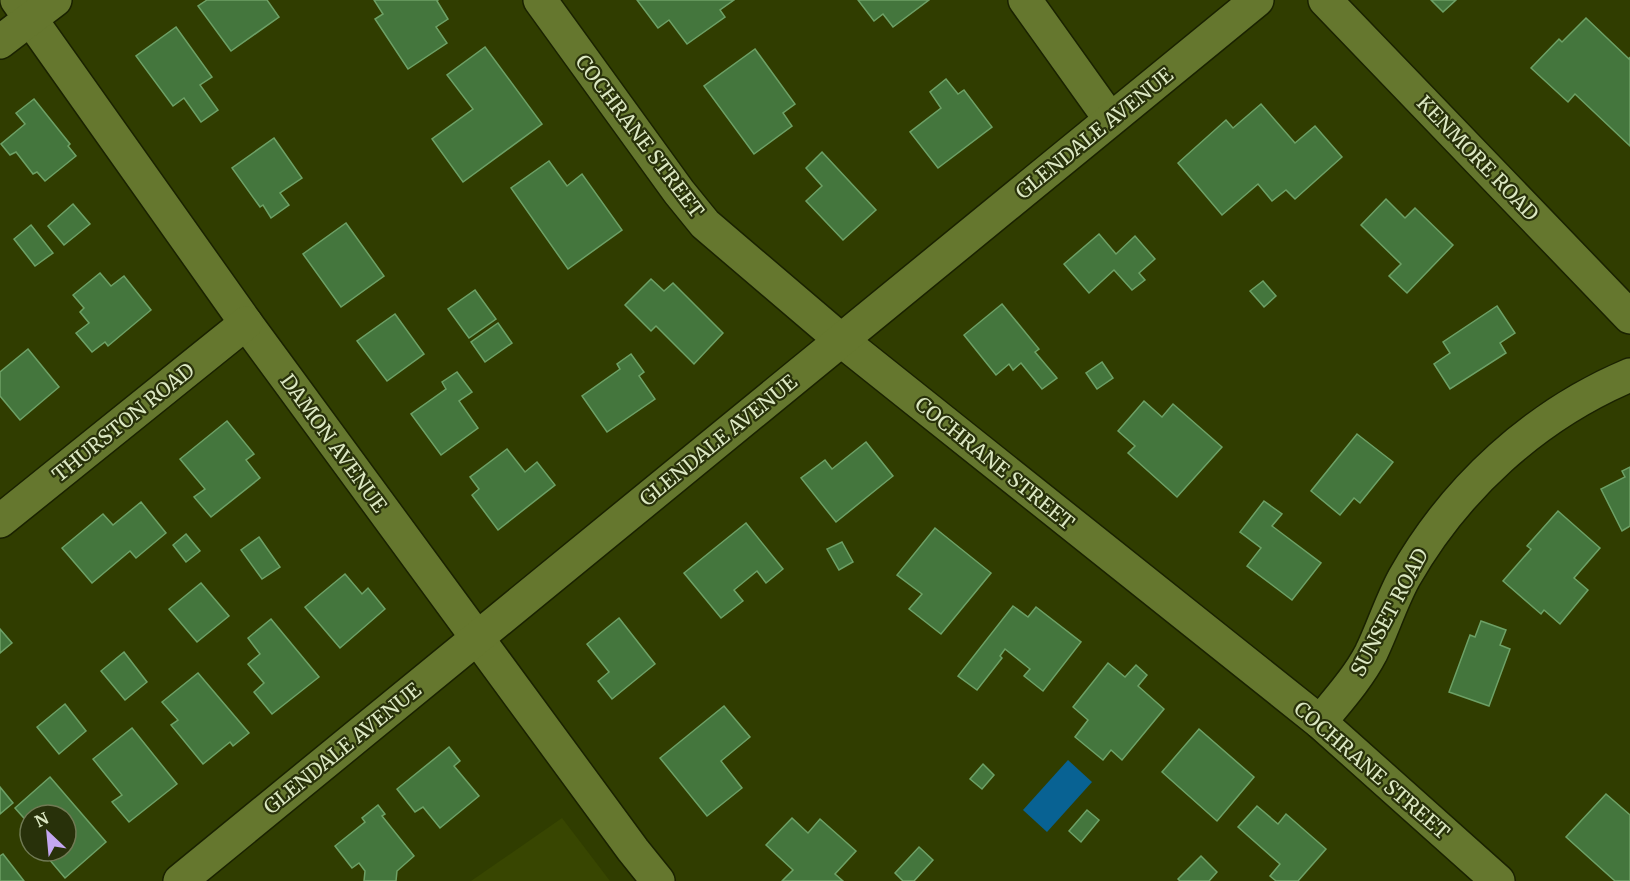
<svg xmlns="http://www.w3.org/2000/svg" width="1630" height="881" viewBox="0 0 1630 881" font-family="Merriweather,serif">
<rect width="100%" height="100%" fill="#303d00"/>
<!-- built -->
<path fill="#384601" d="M 562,818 L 610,881 L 471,881 Z"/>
<!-- water -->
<path fill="#086293" d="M 1068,760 L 1092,782 L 1047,832 L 1023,810 Z"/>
<!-- building -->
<g fill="#44763d" stroke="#6da166" stroke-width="1.5">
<path d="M 207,0 L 267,0 L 279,17 L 231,51 L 198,6 Z"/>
<path d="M 374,0 L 438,0 L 437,1 L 448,19 L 436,27 L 447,43 L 408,69 L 375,19 L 383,14 Z"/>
<path d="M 637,0 L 734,0 L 720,10 L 725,17 L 687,44 L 669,20 L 658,28 Z"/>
<path d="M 858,0 L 929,0 L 893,27 L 883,14 L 874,21 Z"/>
<path d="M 1431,0 L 1456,0 L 1443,12 Z"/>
<path d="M 1586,18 L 1629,59 L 1630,57 L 1630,146 L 1575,94 L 1568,102 L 1531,68 L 1559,39 L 1562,42 Z"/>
<path d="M 176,27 L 212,77 L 200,85 L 218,110 L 201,122 L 184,98 L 173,106 L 136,56 Z"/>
<path d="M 485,47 L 542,124 L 463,182 L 432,139 L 473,109 L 447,75 Z"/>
<path d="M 755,49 L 795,104 L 783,113 L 792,126 L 754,154 L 704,86 Z"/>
<path d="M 946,79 L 958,94 L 964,90 L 992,127 L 938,168 L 910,132 L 941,108 L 930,92 Z"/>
<path d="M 34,99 L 70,144 L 68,146 L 76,156 L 45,181 L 37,172 L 33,174 L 16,152 L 10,155 L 1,144 L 25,124 L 16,113 Z"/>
<path d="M 1261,104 L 1295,143 L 1315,126 L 1342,157 L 1295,199 L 1286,190 L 1272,201 L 1258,184 L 1222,215 L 1178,163 L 1226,120 L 1233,128 Z"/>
<path d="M 274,138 L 302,178 L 280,193 L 289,205 L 271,218 L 263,205 L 260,207 L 232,168 Z"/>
<path d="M 822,152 L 876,210 L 843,240 L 806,201 L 822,186 L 806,168 Z"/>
<path d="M 549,161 L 567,186 L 582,174 L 622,230 L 568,269 L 511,188 Z"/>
<path d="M 1386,199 L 1405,218 L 1415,208 L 1453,245 L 1407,293 L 1389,276 L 1401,264 L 1361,225 Z"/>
<path d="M 73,204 L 90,224 L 64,245 L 48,226 Z"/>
<path d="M 346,223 L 384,276 L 341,307 L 303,254 Z"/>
<path d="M 31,225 L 53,253 L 35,266 L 14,239 Z"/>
<path d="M 1099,234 L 1116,254 L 1135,236 L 1155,259 L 1139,273 L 1145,280 L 1132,290 L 1114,270 L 1089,293 L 1064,264 Z"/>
<path d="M 100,273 L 111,286 L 124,276 L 151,310 L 108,346 L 105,342 L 92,352 L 76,333 L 89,323 L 80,312 L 84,308 L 73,295 Z"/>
<path d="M 651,279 L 664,291 L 673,283 L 723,333 L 694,364 L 656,326 L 651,331 L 625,305 Z"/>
<path d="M 1263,281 L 1276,296 L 1264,307 L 1250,291 Z"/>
<path d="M 475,290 L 496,319 L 469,338 L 448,309 Z"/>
<path d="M 1002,304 L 1039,349 L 1035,352 L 1057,378 L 1042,389 L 1021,363 L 1013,370 L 1009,364 L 996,375 L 964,335 Z"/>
<path d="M 1497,306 L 1515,333 L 1500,343 L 1506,353 L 1450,389 L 1434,364 L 1450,353 L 1443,342 Z"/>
<path d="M 395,314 L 424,354 L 387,381 L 357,341 Z"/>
<path d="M 498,323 L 512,343 L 485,362 L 471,342 Z"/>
<path d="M 28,349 L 59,387 L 20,420 L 0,396 L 0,372 Z"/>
<path d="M 631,354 L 644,372 L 639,376 L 655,399 L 607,432 L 582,396 L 620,369 L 617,364 Z"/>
<path d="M 1102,362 L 1113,378 L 1097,389 L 1086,373 Z"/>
<path d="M 457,372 L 472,392 L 459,401 L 478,428 L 441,455 L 411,414 L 446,389 L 442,382 Z"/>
<path d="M 1144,401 L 1162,417 L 1173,404 L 1222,447 L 1177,497 L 1128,453 L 1135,446 L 1118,431 Z"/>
<path d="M 227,421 L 254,454 L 246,460 L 260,478 L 211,517 L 194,497 L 205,489 L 180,459 Z"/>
<path d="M 1357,434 L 1393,462 L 1360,503 L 1354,498 L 1340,515 L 1311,491 Z"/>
<path d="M 866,442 L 893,476 L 836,522 L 801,478 L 825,460 L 832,469 Z"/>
<path d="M 507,449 L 525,472 L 537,462 L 555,485 L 498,530 L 472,495 L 479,489 L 470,477 Z"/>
<path d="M 1630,467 L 1630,526 L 1622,531 L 1601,489 L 1625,477 L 1622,471 Z"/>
<path d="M 1264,501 L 1282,514 L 1272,526 L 1321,563 L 1292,600 L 1247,566 L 1261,548 L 1240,532 Z"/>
<path d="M 141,502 L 166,533 L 136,558 L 130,551 L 92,583 L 62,548 L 103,514 L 113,525 Z"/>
<path d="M 1558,511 L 1600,548 L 1574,578 L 1588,590 L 1560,624 L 1544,610 L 1541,614 L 1503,581 L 1531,549 L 1527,546 Z"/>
<path d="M 746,523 L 783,569 L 766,583 L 757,571 L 734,590 L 743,601 L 721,618 L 684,573 Z"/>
<path d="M 935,528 L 991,573 L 941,634 L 909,609 L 922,594 L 897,575 Z"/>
<path d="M 186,534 L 200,551 L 186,562 L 173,545 Z"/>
<path d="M 259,537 L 280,567 L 262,579 L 241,550 Z"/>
<path d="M 842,542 L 853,562 L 839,570 L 827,549 Z"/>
<path d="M 345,574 L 362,594 L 368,588 L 385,609 L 340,648 L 305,607 Z"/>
<path d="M 201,583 L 229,616 L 197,642 L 169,609 Z"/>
<path d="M 1013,606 L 1028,617 L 1036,607 L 1081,642 L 1043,691 L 1024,676 L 1030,669 L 1005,649 L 1000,656 L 1002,658 L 977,690 L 958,676 Z"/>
<path d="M 619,618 L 655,664 L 612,699 L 598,681 L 609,672 L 587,644 Z"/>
<path d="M 271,619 L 319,677 L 272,714 L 254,692 L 264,683 L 248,664 L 260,654 L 248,638 Z"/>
<path d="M 1481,621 L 1506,630 L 1500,645 L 1510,649 L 1489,706 L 1449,692 L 1470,635 L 1475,637 Z"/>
<path d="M 0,629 L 12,643 L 0,653 Z"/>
<path d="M 124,652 L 147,682 L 125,700 L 101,671 Z"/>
<path d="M 1108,663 L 1125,677 L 1136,665 L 1147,675 L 1138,686 L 1164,709 L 1122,760 L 1111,750 L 1103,760 L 1075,737 L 1088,720 L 1073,707 Z"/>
<path d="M 198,673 L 249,733 L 233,746 L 230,742 L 203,764 L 171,725 L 178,720 L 162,702 Z"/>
<path d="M 65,704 L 86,731 L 59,754 L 37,727 Z"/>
<path d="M 724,706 L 750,737 L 721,761 L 742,788 L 707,816 L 660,758 Z"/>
<path d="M 132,728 L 177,784 L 129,822 L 112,802 L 122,795 L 93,759 Z"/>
<path d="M 1199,729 L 1254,777 L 1217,821 L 1162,772 Z"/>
<path d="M 449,747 L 460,761 L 454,766 L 479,796 L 440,828 L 423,807 L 415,812 L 397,789 Z"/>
<path d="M 983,764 L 994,775 L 982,789 L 970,779 Z"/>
<path d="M 50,777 L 106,842 L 65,878 L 48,858 L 54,854 L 52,851 L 66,851 L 66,815 L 30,815 L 30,825 L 15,808 Z"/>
<path d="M 0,787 L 13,803 L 0,814 Z"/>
<path d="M 1606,794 L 1630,815 L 1630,881 L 1615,881 L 1566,837 Z"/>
<path d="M 378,805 L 385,814 L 382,816 L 414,856 L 397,871 L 396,881 L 364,881 L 365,871 L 359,863 L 352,868 L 335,846 L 365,822 L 362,818 Z"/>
<path d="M 1257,806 L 1278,824 L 1286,814 L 1326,849 L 1298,881 L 1276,881 L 1270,876 L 1280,864 L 1238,827 Z"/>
<path d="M 1087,810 L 1099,820 L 1081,842 L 1069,831 Z"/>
<path d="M 792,818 L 808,833 L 820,819 L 856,851 L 835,874 L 843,881 L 782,881 L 793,870 L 766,845 Z"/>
<path d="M 919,847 L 933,860 L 914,881 L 903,881 L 895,873 Z"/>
<path d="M 3,854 L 24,881 L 0,881 L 0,856 Z"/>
<path d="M 1201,856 L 1217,872 L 1209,881 L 1180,881 L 1178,879 Z"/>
</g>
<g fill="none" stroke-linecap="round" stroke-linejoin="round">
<!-- minor casing -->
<g stroke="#1a2200" stroke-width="36">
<g id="minor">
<path d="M 17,0 L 246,323 L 633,850 L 658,881"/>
<path d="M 540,0 L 679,192 L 705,224 L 841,340 L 1320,722 L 1498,881"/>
<path d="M 1025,0 L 1110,119"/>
<path d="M 1325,0 L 1630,317"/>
<path d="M 0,42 L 55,0"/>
<path d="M 0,521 L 246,323"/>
<path d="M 1320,722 C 1338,700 1358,678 1371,653 C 1383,628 1391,602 1404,578 C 1455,488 1535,415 1630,375"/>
<path d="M 180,881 L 1257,0"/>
</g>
</g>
<!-- minor -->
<use href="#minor" stroke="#65772e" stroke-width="33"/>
</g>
<g text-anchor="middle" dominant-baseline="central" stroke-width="4.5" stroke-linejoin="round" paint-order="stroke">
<!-- street labels -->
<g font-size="20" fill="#dce8c3" stroke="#28310a">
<text transform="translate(1094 133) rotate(-39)">GLENDALE AVENUE</text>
<text transform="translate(640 136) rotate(53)">COCHRANE STREET</text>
<text transform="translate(1478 158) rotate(46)">KENMORE ROAD</text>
<text transform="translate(123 422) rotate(-39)">THURSTON ROAD</text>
<text transform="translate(718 440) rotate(-39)">GLENDALE AVENUE</text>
<text transform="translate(334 443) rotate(54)">DAMON AVENUE</text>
<text transform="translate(995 463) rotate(39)">COCHRANE STREET</text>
<text transform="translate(1389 612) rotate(-62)">SUNSET ROAD</text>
<text transform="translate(342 748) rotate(-39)">GLENDALE AVENUE</text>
<text transform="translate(1372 770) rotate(41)">COCHRANE STREET</text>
</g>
</g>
<!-- north arrow -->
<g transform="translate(48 833) rotate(334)"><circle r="28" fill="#28310a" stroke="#707a54" stroke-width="1.5"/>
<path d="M0-4.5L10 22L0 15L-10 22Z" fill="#c4a7f1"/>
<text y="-9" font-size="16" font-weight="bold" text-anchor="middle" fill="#dce8c3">N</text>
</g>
</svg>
